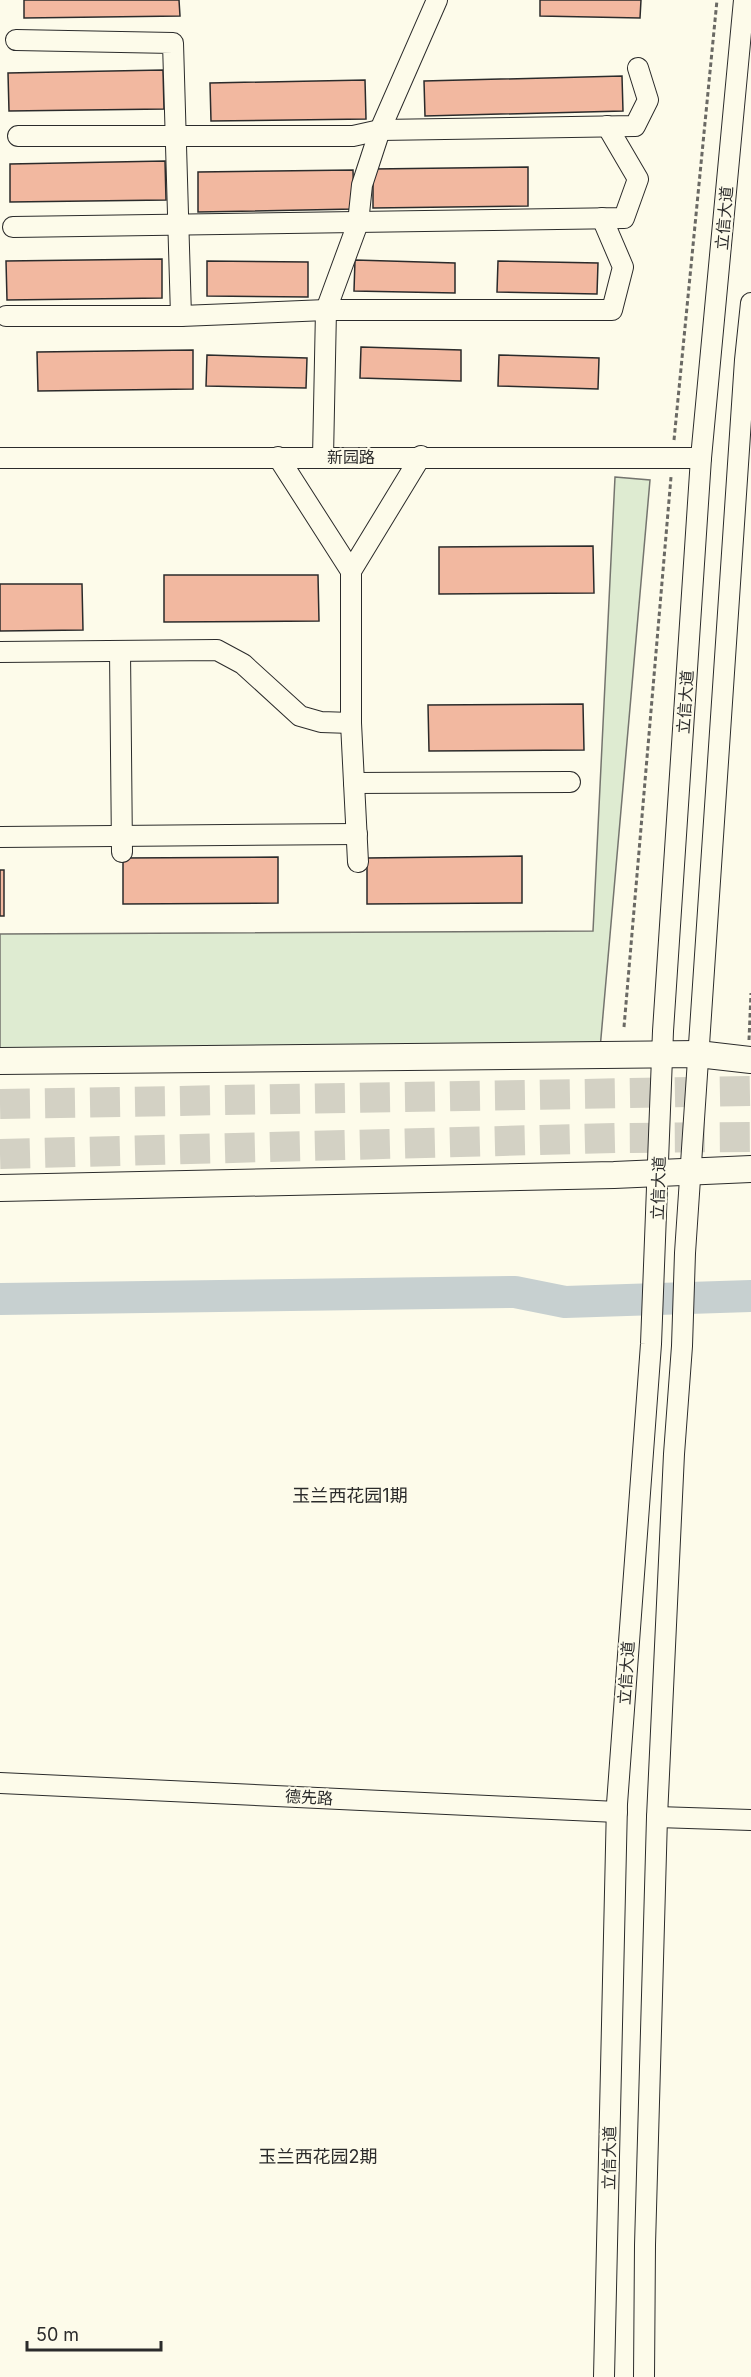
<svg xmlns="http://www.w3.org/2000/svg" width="751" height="2377" viewBox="0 0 751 2377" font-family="Inter,'Noto Sans SC',sans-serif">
<rect width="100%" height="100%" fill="#fdfbea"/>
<!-- green -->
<path fill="#deebd1" stroke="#74746e" stroke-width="1.5" d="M 615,477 L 650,480 L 600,1049 L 0,1057 L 0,934 L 593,931 Z"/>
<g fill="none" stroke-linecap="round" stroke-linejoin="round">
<!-- river -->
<path stroke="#c7d0d0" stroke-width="32" d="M 0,1299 L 515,1292 L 565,1302 L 751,1296"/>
</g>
<!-- building -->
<g fill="#f2b8a0" stroke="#2b2b2b" stroke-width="1.5">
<path d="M 24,0 L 179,0 L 180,16 L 24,18 Z"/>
<path d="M 540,0 L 641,0 L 640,18 L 540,16 Z"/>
<path d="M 163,70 L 164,109 L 9,111 L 8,73 Z"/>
<path d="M 622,76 L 623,111 L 425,116 L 424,81 Z"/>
<path d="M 365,80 L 366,119 L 211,121 L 210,83 Z"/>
<path d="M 165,161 L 166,200 L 10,202 L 10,164 Z"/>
<path d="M 528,167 L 528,206 L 373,208 L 373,169 Z"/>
<path d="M 353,170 L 354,209 L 198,212 L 198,172 Z"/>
<path d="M 162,259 L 162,298 L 7,300 L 6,261 Z"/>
<path d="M 355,260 L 455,263 L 455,293 L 354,291 Z"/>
<path d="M 207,261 L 308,262 L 308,297 L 207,296 Z"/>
<path d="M 498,261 L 598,263 L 597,294 L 497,292 Z"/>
<path d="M 361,347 L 461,350 L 461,381 L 360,378 Z"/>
<path d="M 193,350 L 193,389 L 38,391 L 37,352 Z"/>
<path d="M 207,355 L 307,358 L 306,388 L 206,386 Z"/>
<path d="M 499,355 L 599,358 L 598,389 L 498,386 Z"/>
<path d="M 593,546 L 594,593 L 439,594 L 439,547 Z"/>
<path d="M 164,575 L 318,575 L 319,621 L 164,622 Z"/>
<path d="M 0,584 L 82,584 L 83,630 L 0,631 Z"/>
<path d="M 583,704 L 584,750 L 429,751 L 428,705 Z"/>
<path d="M 522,856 L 522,903 L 367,904 L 367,858 Z"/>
<path d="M 278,857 L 278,903 L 123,904 L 123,858 Z"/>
<rect x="0" y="870" width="4" height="46"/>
</g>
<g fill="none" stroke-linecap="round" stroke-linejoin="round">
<!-- highway-tunnel -->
<g stroke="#d3d1c4" stroke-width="30" stroke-dasharray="30 15" stroke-linecap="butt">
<path d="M 0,1104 L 751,1091"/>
<path d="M 0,1154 L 616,1138 L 751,1137"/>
</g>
<!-- minor casing -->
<g stroke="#2b2b2b" stroke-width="22">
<g id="minor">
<path d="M 16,40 L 173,43 L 181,316"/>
<path d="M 18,136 L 353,136 L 380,130 L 635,126 L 648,100 L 638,68"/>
<path d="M 13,227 L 624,218 L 638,179 L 607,126"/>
<path d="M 6,316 L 181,316 L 326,310 L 612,310 L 623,267 L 602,218"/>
<path d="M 278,457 L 351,571"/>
<path d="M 323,457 L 326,310 L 358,223 L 362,185 L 380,130 L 437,0"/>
<path d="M 0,458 L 701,458"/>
<path d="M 120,651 L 122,852"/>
<path d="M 0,652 L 217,650 L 243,664 L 300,716 L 321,722 L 351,723"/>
<path d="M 354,783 L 570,782"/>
<path d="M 0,837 L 357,834"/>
<path d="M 358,862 L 351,723 L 351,571 L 421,456"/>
<path d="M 0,1783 L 617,1812"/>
<path d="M 657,1817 L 751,1820"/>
<path d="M 604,2377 L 617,1804 L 651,1344 L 663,1031 L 701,458 L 744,0"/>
<path d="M 644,2377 L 645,2245 L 657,1817 L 674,1454 L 682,1346 L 685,1253 L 745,360 L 751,303"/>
</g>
</g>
<!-- major casing -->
<g stroke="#2b2b2b" stroke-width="28">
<g id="major">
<path d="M 0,1061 L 698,1054 L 751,1060"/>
<path d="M 0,1188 L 614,1175 L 751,1169"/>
</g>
</g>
<!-- path -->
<g stroke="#6a6964" stroke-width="3" stroke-dasharray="4.5 3" stroke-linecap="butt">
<path d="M 674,440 L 717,0"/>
<path d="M 624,1027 L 671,477"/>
<path d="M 749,1040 L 751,993"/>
</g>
<!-- minor -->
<use href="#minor" stroke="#fdfbea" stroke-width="20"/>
<!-- major -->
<use href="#major" stroke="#fdfbea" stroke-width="26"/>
</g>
<g text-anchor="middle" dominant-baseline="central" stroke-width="4.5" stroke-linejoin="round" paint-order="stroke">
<!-- street labels -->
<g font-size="16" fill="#2b2b2b" stroke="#fdfbea">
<text transform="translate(724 218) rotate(-85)">立信大道</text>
<text x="351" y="457">新园路</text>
<text transform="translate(685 702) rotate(-86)">立信大道</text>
<text transform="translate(658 1188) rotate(-88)">立信大道</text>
<text transform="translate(626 1673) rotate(-86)">立信大道</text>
<text transform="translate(309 1797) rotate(3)">德先路</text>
<text transform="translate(609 2158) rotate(-89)">立信大道</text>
</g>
<!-- neighbourhood labels -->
<g font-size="18" fill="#2b2b2b" stroke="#fdfbea">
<text x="350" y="1495">玉兰西花园1期</text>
<text x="318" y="2156">玉兰西花园2期</text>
</g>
</g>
<!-- scale -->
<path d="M27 2341v9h134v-9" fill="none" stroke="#2b2b2b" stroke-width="3"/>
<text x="36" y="2341" font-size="18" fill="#2b2b2b" stroke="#fdfbea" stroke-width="4.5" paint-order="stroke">50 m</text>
</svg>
